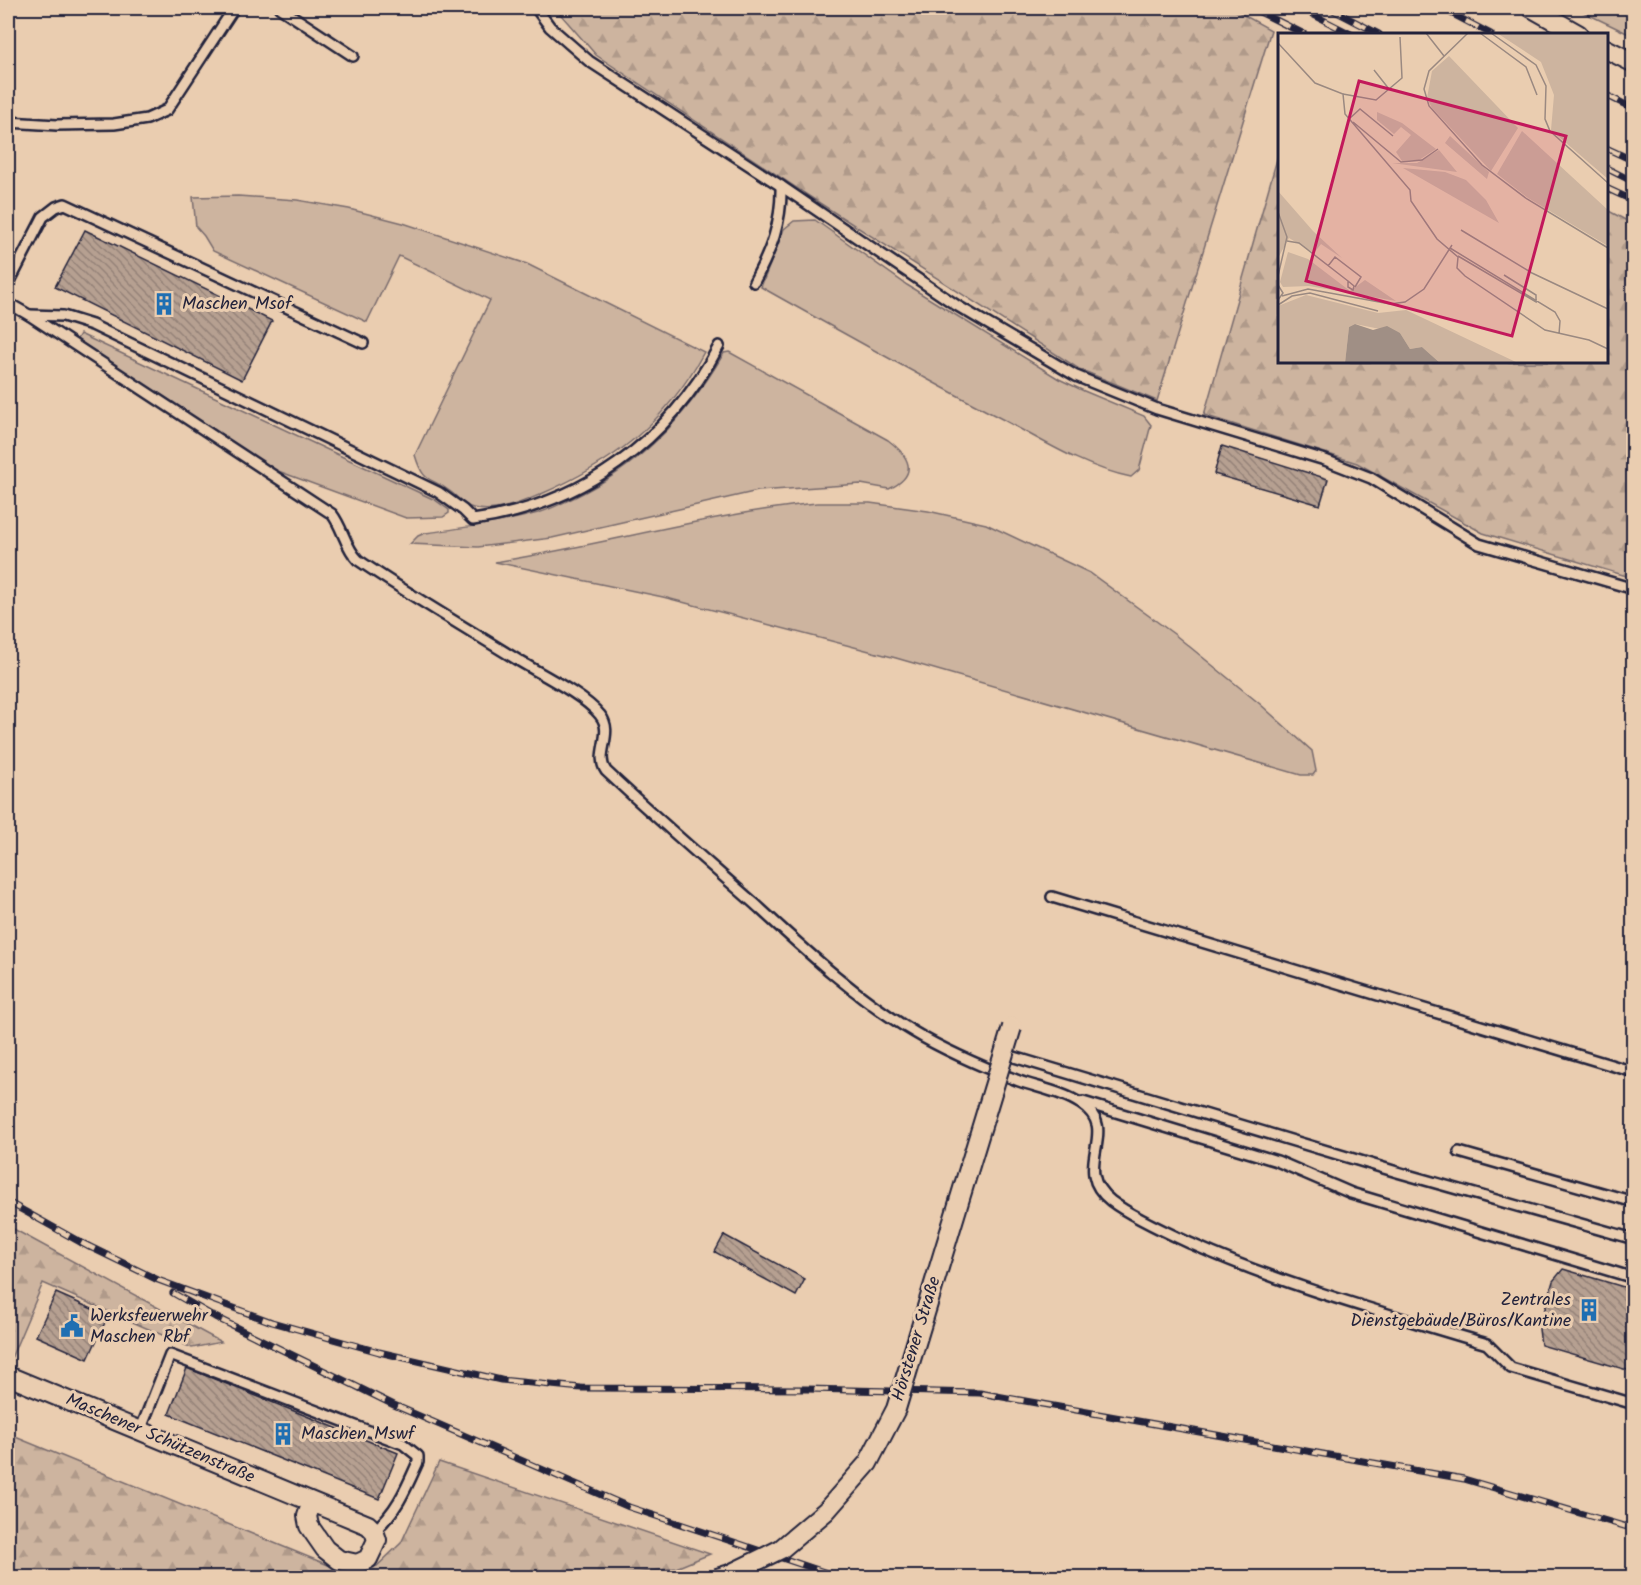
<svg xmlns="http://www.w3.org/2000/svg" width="1641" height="1585" viewBox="0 0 1641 1585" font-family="Kalam,sans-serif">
<defs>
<pattern id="forest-firs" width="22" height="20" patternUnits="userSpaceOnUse" patternTransform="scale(1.5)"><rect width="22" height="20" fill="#cdb49f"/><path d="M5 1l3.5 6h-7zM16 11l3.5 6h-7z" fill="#b09a8a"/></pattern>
<pattern id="building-back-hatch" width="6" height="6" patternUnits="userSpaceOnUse" patternTransform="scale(1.5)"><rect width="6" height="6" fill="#b6a091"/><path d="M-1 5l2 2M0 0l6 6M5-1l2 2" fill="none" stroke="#948278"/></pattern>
</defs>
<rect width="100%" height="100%" fill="#eacdb0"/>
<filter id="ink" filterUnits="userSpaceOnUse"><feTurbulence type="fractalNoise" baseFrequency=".0167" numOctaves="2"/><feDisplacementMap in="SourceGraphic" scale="12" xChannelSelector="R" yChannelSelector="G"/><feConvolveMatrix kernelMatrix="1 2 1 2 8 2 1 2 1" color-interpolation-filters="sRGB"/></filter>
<g filter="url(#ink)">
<!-- green -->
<g fill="#cdb49f" stroke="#786b6d" stroke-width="1.5">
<path d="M 1575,8 L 1633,8 L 1633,36 Z"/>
<path d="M 238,196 L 297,200 L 349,209 L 403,223 L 527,264 L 704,352 C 665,424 613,463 539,495 C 520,503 494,514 473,508 C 464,506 458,497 451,492 C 430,476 424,485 415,455 L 490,300 L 399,256 L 367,322 L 213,251 L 204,236 L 196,227 L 193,197 Z"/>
<path d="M 815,220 L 907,285 L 1059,379 L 1084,391 L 1144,416 L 1151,425 L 1139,470 L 1131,477 C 1085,468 1043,441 1002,419 C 921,377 841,332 761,287 L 784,229 L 794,221 Z"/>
<path d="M 80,334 L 435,500 L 449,510 L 449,513 L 443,517 L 406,518 L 270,468 L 76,341 Z"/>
<path d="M 729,352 L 888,440 C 909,456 920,474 889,489 L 861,484 L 758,491 L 552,538 L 478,547 L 410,544 L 418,536 L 425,533 C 463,528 501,523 538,513 C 549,510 560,504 571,499 C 640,467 686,417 724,353 Z"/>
<path d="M 817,503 L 870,503 L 928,511 L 986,524 L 1090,573 L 1174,634 L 1260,704 L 1312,751 L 1316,771 L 1313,775 L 1301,775 L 896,658 L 663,597 L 495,562 C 603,545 708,514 817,503 Z"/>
</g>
<!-- forest -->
<g fill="url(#forest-firs)" stroke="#786b6d" stroke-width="1.5">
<path d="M 555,8 L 1231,8 L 1271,30 L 1157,401 L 1079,369 L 807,195 L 596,55 Z"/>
<path d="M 1279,152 L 1280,362 L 1606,362 L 1607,210 L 1633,224 L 1633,578 L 1483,533 L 1357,463 L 1204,415 Z"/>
<path d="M 8,1226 L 221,1342 L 192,1348 L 43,1283 L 9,1363 L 8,1363 Z"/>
<path d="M 8,1434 L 350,1574 L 377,1566 L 401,1543 L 439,1462 L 710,1554 L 676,1568 L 598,1578 L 8,1577 Z"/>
</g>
<!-- building -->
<g fill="url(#building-back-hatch)" stroke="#22223b" stroke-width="1.5">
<path d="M 85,230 L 272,321 L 242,380 L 55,287 Z"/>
<path d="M 1222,446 L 1328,479 L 1320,505 L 1214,474 Z"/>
<path d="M 724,1235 L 805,1279 L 796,1296 L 715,1252 Z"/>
<path d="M 1563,1269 L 1634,1290 L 1634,1372 L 1541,1345 L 1539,1329 L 1553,1281 Z"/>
<path d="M 56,1293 L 108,1316 L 88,1359 L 36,1336 Z"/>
<path d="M 187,1368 L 398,1453 L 379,1499 L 169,1414 Z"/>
</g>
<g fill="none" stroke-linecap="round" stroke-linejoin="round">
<!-- service casing -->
<g stroke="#22223b" stroke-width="14">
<g id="service">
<path d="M 280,8 L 353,56"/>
<path d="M 536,8 L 550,27 L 589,61 L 781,186 L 956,305 L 1076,376 L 1157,409 L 1325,460 L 1371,478 L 1479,544 L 1634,589"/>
<path d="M 8,122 L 57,125 L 114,124 L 147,119 L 167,110 L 234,8"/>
<path d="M 754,282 C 771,251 782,222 781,186"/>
<path d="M 8,285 L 43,217 L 56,207 L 65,204 L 363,343"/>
<path d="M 8,303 L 29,315 L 332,514 C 343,528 345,547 358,560 C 411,596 466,628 521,662 C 543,675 585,696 600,715 C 615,733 594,754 606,771 C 655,817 705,860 755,904 C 805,950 855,997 914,1032 C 947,1052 983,1067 1019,1081 C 1039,1088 1063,1092 1081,1104 C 1123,1131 1068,1167 1111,1201 C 1132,1217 1170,1234 1194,1245 C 1288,1287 1389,1314 1487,1344 L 1511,1368 L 1634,1404"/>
<path d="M 29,315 L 63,316 L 92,325 L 438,492 L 463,510 L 473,520 C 582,505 668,442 719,346"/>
<path d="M 1052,897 L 1634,1072"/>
<path d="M 1004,1054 L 1397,1172 L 1634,1239"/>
<path d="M 1083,1102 L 1277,1161 L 1351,1193 L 1634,1278"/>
<path d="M 1459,1152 L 1634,1202"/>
<path d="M 140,1431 L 170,1355 L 403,1444 L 418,1456 L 418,1462 C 406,1489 397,1511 374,1531"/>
</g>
</g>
<!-- minor casing -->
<g stroke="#22223b" stroke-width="22">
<g id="minor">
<path d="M 1532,8 L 1578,34"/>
<path d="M 1606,49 L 1634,63"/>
<path d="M 8,1376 L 368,1525 L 374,1531 L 377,1540 L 368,1559 L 357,1564 L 339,1560 L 325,1549 L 309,1526 L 307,1516 L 312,1502"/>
</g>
</g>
<!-- service -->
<use href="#service" stroke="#eacdb0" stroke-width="9"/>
<!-- minor -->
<use href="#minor" stroke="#eacdb0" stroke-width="18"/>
<!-- rail casing -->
<g stroke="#22223b" stroke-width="7">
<g id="rail">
<path d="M 1252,8 L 1304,34"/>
<path d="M 1300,8 L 1351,34"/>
<path d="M 1329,8 L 1379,34"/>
<path d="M 1441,8 L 1491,34"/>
<path d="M 1606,95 L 1634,109"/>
<path d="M 1606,148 L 1634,161"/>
<path d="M 1606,168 L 1634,182"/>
<path d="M 1606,188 L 1634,201"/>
<path d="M 8,1202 L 89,1247"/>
<path d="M 82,1243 L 158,1280 L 272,1322 L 379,1352 L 501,1380 L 581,1388 L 807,1389 L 980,1393 L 1464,1479 L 1634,1529"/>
<path d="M 173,1293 L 215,1317 L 394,1405 L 629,1507 L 842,1578"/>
</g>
</g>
<!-- rail -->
<use href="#rail" stroke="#eacdb0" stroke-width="4.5" stroke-dasharray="14" stroke-linecap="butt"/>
<!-- minor-bridge casing -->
<g stroke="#22223b" stroke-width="22" stroke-linecap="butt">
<path id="minor-bridge" d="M 717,1578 L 730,1574 L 781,1549 L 826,1511 L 868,1463 L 896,1409 L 1012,1027"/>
</g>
<!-- minor-bridge -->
<use href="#minor-bridge" stroke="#eacdb0" stroke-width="18"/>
</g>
</g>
<!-- icons -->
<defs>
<g id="building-bare" transform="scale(1.8)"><path d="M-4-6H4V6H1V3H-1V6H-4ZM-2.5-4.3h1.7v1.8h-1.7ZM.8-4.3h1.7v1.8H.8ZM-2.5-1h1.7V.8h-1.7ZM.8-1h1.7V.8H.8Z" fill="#1f6fb2" stroke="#eacdb0" stroke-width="2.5" paint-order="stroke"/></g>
<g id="civic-bare" transform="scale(1.8)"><path d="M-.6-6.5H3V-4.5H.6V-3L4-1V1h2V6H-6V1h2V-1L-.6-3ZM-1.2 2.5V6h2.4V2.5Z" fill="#1f6fb2" stroke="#eacdb0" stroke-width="2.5" paint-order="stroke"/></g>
</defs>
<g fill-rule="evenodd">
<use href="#building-bare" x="164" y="304"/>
<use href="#building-bare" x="1589" y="1310"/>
<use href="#civic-bare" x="72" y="1326"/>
<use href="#building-bare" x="283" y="1434"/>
</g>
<g text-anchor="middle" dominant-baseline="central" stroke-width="6" stroke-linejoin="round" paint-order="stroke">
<!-- poi labels -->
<g font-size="18" fill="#22223b" stroke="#eacdb0" text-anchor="start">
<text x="182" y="304">Maschen Msof</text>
<text x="1571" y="1300" text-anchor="end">Zentrales<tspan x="1571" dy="21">Dienstgebäude/Büros/Kantine</tspan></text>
<text x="90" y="1316">Werksfeuerwehr<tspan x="90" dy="21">Maschen Rbf</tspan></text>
<text x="301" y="1434">Maschen Mswf</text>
</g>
<!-- street labels -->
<g font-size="18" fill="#22223b" stroke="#eacdb0">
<text transform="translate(917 1339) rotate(-73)">Hörstener Straße</text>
<text transform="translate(160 1439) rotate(23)">Maschener Schützenstraße</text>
</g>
</g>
<!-- overview -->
<g transform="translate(1278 33)">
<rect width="330" height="330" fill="#eacdb0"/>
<path d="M 219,0 L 330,0 L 330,146 L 273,97 L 276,62 L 263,29 ZM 99,79 L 124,90 L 158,116 L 141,127 L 124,128 L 118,119 L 133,102 L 123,94 L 116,101 L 99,87 ZM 172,103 L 211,139 L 209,146 L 167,110 ZM 161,117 L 179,139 L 114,130 L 139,130 ZM 125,135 L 167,139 L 188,147 L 208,167 L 221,190 Z" fill="#cdb49f"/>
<path d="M 171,23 L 240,95 L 213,138 L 154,75 L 149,65 L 154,38 ZM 244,98 L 330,177 L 330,213 L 250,165 L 219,141 ZM 0,158 L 35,198 L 64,225 L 43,211 L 36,220 L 11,205 L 0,225 ZM 10,219 L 30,226 L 72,258 L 87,247 L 118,268 L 31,253 L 5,254 L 2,249 ZM 28,262 L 100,280 L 128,277 L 240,330 L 162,330 L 144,314 L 132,316 L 122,300 L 77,291 L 71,294 L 67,330 L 0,330 L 0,273 Z" fill="#cdb49f"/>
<path d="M 77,291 L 95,297 L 109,293 L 122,300 L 132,316 L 144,314 L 162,330 L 67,330 L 71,294 Z" fill="#a08f85"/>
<path fill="none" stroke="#9a8981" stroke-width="1.5" d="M 148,0 L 166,23M 190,0 L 151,38 L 146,56 L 151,73 L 204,132 L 249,166 L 330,215M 202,0 L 248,34 L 259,62M 213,0 L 258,32 L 268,53 L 267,86 L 272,98 L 330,150M 0,10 L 37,50 L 65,61 L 67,81 L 132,157 L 133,168 L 159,206 L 180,224 L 179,235 L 187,243 L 267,297 L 311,307 L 330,316M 96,37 L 111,56M 65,61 L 98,67 L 124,45 L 122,4M 71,86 L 82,76 L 115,103M 75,89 L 123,129 L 144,127 L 160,116M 0,179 L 9,204 L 0,243M 183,197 L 254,240 L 330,276M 9,208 L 21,210 L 70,248 L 70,254 L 75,257 L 76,253 L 70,248M 172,215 L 277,279 L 282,288 L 281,301M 180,223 L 258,269 L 258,262 L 226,242M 50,233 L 57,224 L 83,244 L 77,254M 0,252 L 5,260 L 0,267M 4,263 L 30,256 L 112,271 L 127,269 L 146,256 L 174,212M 0,272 L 14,263 L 32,260 L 100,278"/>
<path fill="#c2185b" fill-opacity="0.15" stroke="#c2185b" stroke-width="3" d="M 81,48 L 288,103 L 234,303 L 28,248 Z"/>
<rect width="330" height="330" fill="none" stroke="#22223b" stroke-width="3"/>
</g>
<!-- margin -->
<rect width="1641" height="1585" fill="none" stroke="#eacdb0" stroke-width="30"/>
<rect x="15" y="15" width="1611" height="1555" fill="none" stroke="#22223b" stroke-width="2" filter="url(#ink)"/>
</svg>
